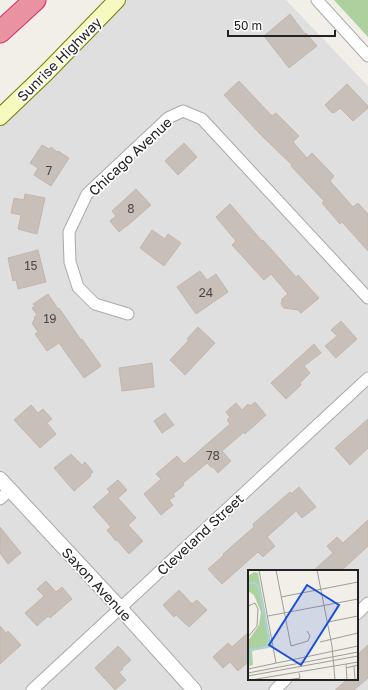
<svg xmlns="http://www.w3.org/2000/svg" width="368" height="690" viewBox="0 0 368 690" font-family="'Golos Text',sans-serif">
<rect width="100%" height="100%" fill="#f2efe9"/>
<!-- residential -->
<path fill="#e0dfdf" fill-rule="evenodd" d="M 126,0 L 286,0 L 368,86 L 368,690 L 0,690 L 0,117 ZM 249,571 L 357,571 L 357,679 L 249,679 Z"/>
<!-- forest -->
<path fill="#add19e" d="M 334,0 L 368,0 L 368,37 Z"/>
<!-- building -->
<g fill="#c7bfb8" stroke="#c4b6ab">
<path d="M 290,14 L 305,34 L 306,33 L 317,46 L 289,68 L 264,36 Z"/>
<path d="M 239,81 L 272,116 L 276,113 L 299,136 L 293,142 L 307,158 L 312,153 L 334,176 L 330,181 L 353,207 L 358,203 L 368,214 L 368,251 L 342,222 L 340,224 L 322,203 L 324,201 L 291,166 L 292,165 L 260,134 L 224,95 Z"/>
<path d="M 347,84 L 368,106 L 368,108 L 353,121 L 340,108 L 334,113 L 333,112 L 332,113 L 325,105 Z"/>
<path d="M 184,143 L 197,157 L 178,175 L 165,161 Z"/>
<path d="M 42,145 L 49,149 L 51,147 L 57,152 L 58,151 L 69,158 L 51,186 L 34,175 L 38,168 L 30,163 Z"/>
<path d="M 136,189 L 151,205 L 127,226 L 126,226 L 119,232 L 110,221 L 116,216 L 112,211 Z"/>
<path d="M 25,194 L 45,198 L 37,234 L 18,229 L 21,215 L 11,213 L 14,198 L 24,200 Z"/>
<path d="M 230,204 L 262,241 L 263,240 L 296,277 L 298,275 L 319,298 L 301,313 L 298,310 L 284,308 L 281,304 L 282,299 L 288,294 L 271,274 L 264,280 L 232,245 L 236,241 L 216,217 Z"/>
<path d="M 152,230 L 165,239 L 168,234 L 181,243 L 164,266 L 140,248 Z"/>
<path d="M 38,250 L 46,282 L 18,289 L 16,280 L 13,281 L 8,258 Z"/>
<path d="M 200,271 L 207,280 L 216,274 L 228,292 L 196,314 L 177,287 Z"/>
<path d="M 48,294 L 58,309 L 59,308 L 81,340 L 82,339 L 101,366 L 84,378 L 59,343 L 47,351 L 35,334 L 38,332 L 32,323 L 34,322 L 33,321 L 35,319 L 34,317 L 37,315 L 32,308 L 35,306 L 33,304 Z"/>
<path d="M 341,321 L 357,339 L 336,358 L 325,346 L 337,336 L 331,330 Z"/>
<path d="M 198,327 L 215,343 L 185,375 L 170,360 L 189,340 L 187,339 Z"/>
<path d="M 314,344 L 321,353 L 304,366 L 310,373 L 300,383 L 301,385 L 286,399 L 271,383 Z"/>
<path d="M 152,363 L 154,387 L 122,391 L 119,368 Z"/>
<path d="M 255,402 L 266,415 L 245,434 L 244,432 L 222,451 L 231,461 L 218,473 L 213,467 L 211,467 L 207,463 L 183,483 L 184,485 L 173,494 L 175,496 L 169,500 L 173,505 L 161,515 L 144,494 L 161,479 L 156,474 L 177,456 L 184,464 L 230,424 L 227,420 L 230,417 L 226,412 L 236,403 L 242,410 L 248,404 L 250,406 Z"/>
<path d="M 31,405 L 38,413 L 43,409 L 52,419 L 47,423 L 56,434 L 40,448 L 14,420 Z"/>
<path d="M 165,413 L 174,425 L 162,433 L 154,421 Z"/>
<path d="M 368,419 L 368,448 L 350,465 L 335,448 Z"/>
<path d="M 71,454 L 82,465 L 85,462 L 93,472 L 90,474 L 91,476 L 74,491 L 54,468 Z"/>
<path d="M 118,480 L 127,490 L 118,498 L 136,518 L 128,525 L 143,541 L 129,554 L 117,540 L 116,541 L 107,530 L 111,527 L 93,507 L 110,492 L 107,489 Z"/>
<path d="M 299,487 L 316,507 L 302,518 L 296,511 L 267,537 L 275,546 L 263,557 L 258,552 L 222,584 L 208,569 L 224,555 L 223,554 L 254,527 L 253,524 L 290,492 L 291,494 Z"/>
<path d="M 368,520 L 368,546 L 341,571 L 313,571 L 333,553 L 327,546 L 337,537 L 343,543 Z"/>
<path d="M 0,527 L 21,553 L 8,564 L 0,553 Z"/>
<path d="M 46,581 L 56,592 L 62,587 L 72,599 L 50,618 L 48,616 L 37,626 L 25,613 L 44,596 L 37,589 Z"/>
<path d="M 179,590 L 192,604 L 197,600 L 207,610 L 189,627 L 176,615 L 174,617 L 163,605 Z"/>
<path d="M 0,626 L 6,633 L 8,631 L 21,645 L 0,664 Z"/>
<path d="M 249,632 L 249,661 L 238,671 L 230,662 L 223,668 L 213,657 L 228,643 L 232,647 Z"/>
<path d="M 368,645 L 368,678 L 354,690 L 335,690 L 348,679 L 357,679 L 357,655 Z"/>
<path d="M 118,646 L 131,660 L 122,668 L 123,669 L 119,672 L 126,680 L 115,690 L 95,668 Z"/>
</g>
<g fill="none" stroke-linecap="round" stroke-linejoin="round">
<!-- minor casing -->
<g stroke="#a9a9a9" stroke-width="13">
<g id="minor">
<path d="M 317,0 L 368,56"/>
<path d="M 128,314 L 95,304 L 78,287 L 70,262 L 69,232 L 87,194 L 168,118 L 183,111 L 202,119 L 368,298"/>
<path d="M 0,499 L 10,490"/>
<path d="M 357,614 L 368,603"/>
<path d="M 32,690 L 368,378"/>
<path d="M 275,690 L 286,679"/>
</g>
</g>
<!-- tertiary casing -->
<g stroke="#a9a9a9" stroke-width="16">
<path id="tertiary" d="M 0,479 L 120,608 L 194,690"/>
</g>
<!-- secondary casing -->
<g stroke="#707d05" stroke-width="18">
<path id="secondary" d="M 0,117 L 47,72 L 117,0"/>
</g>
<!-- motorway casing -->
<g stroke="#dc2a67" stroke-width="23">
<path id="motorway" d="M 0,32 L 35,0"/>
</g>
<!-- minor -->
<use href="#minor" stroke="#fff" stroke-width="11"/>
<!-- tertiary -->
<use href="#tertiary" stroke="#fff" stroke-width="14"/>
<!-- secondary -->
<use href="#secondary" stroke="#f7fabf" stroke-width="16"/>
<!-- motorway -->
<use href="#motorway" stroke="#e892a2" stroke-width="21"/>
</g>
<g text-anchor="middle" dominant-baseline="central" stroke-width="3.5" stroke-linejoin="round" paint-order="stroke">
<!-- number labels -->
<g font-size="12" fill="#4b4948">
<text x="49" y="170">7</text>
<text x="131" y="208">8</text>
<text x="31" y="265">15</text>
<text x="206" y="292">24</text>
<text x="50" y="318">19</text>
<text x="213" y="455">78</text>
</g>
<!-- street labels -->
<g font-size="14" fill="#222" stroke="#fff">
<text transform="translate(59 59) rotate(-45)">Sunrise Highway</text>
<text transform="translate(130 156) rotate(-43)">Chicago Avenue</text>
<text transform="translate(200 534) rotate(-43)">Cleveland Street</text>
<text transform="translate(97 584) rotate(47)">Saxon Avenue</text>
</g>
</g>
<!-- overview -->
<g transform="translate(248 570)">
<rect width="110" height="110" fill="#f2efe9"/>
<path d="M 6,2 L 10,3 L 24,77 L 4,81 L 5,95 L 0,96 L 0,71 L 11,55 L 13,42 L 6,25 L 0,21 L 0,6 Z" fill="#add19e"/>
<path fill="none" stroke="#aad3df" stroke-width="2" d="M 0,13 L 8,13 L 11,19 L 21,68 L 19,77 L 1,80 L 1,95"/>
<path fill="none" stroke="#9f9d99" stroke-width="1" d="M 11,0 L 28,93M 28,0 L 43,76 L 60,71 L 62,66 L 59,61M 69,0 L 84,76 L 87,110M 33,27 L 110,12M 0,36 L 7,33 L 10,39 L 9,56 L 0,67M 20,46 L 110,29M 80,52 L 110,46M 72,72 L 110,63M 98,94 L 99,110M 106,96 L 107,110M 98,98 L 110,95M 0,99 L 110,76M 0,103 L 110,82M 0,106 L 110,86M 3,110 L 110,92M 39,110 L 52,108 L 51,103"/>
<path fill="#1d4ed8" fill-opacity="0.15" stroke="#1d4ed8" stroke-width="2" d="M 59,15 L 91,35 L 53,95 L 21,75 Z"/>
<rect width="110" height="110" fill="none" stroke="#222" stroke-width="2"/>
</g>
<!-- scale -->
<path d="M228 30v6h107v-6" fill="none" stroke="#222222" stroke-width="2"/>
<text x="234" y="30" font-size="12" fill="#222222" stroke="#ffffff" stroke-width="3" paint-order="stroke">50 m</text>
</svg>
